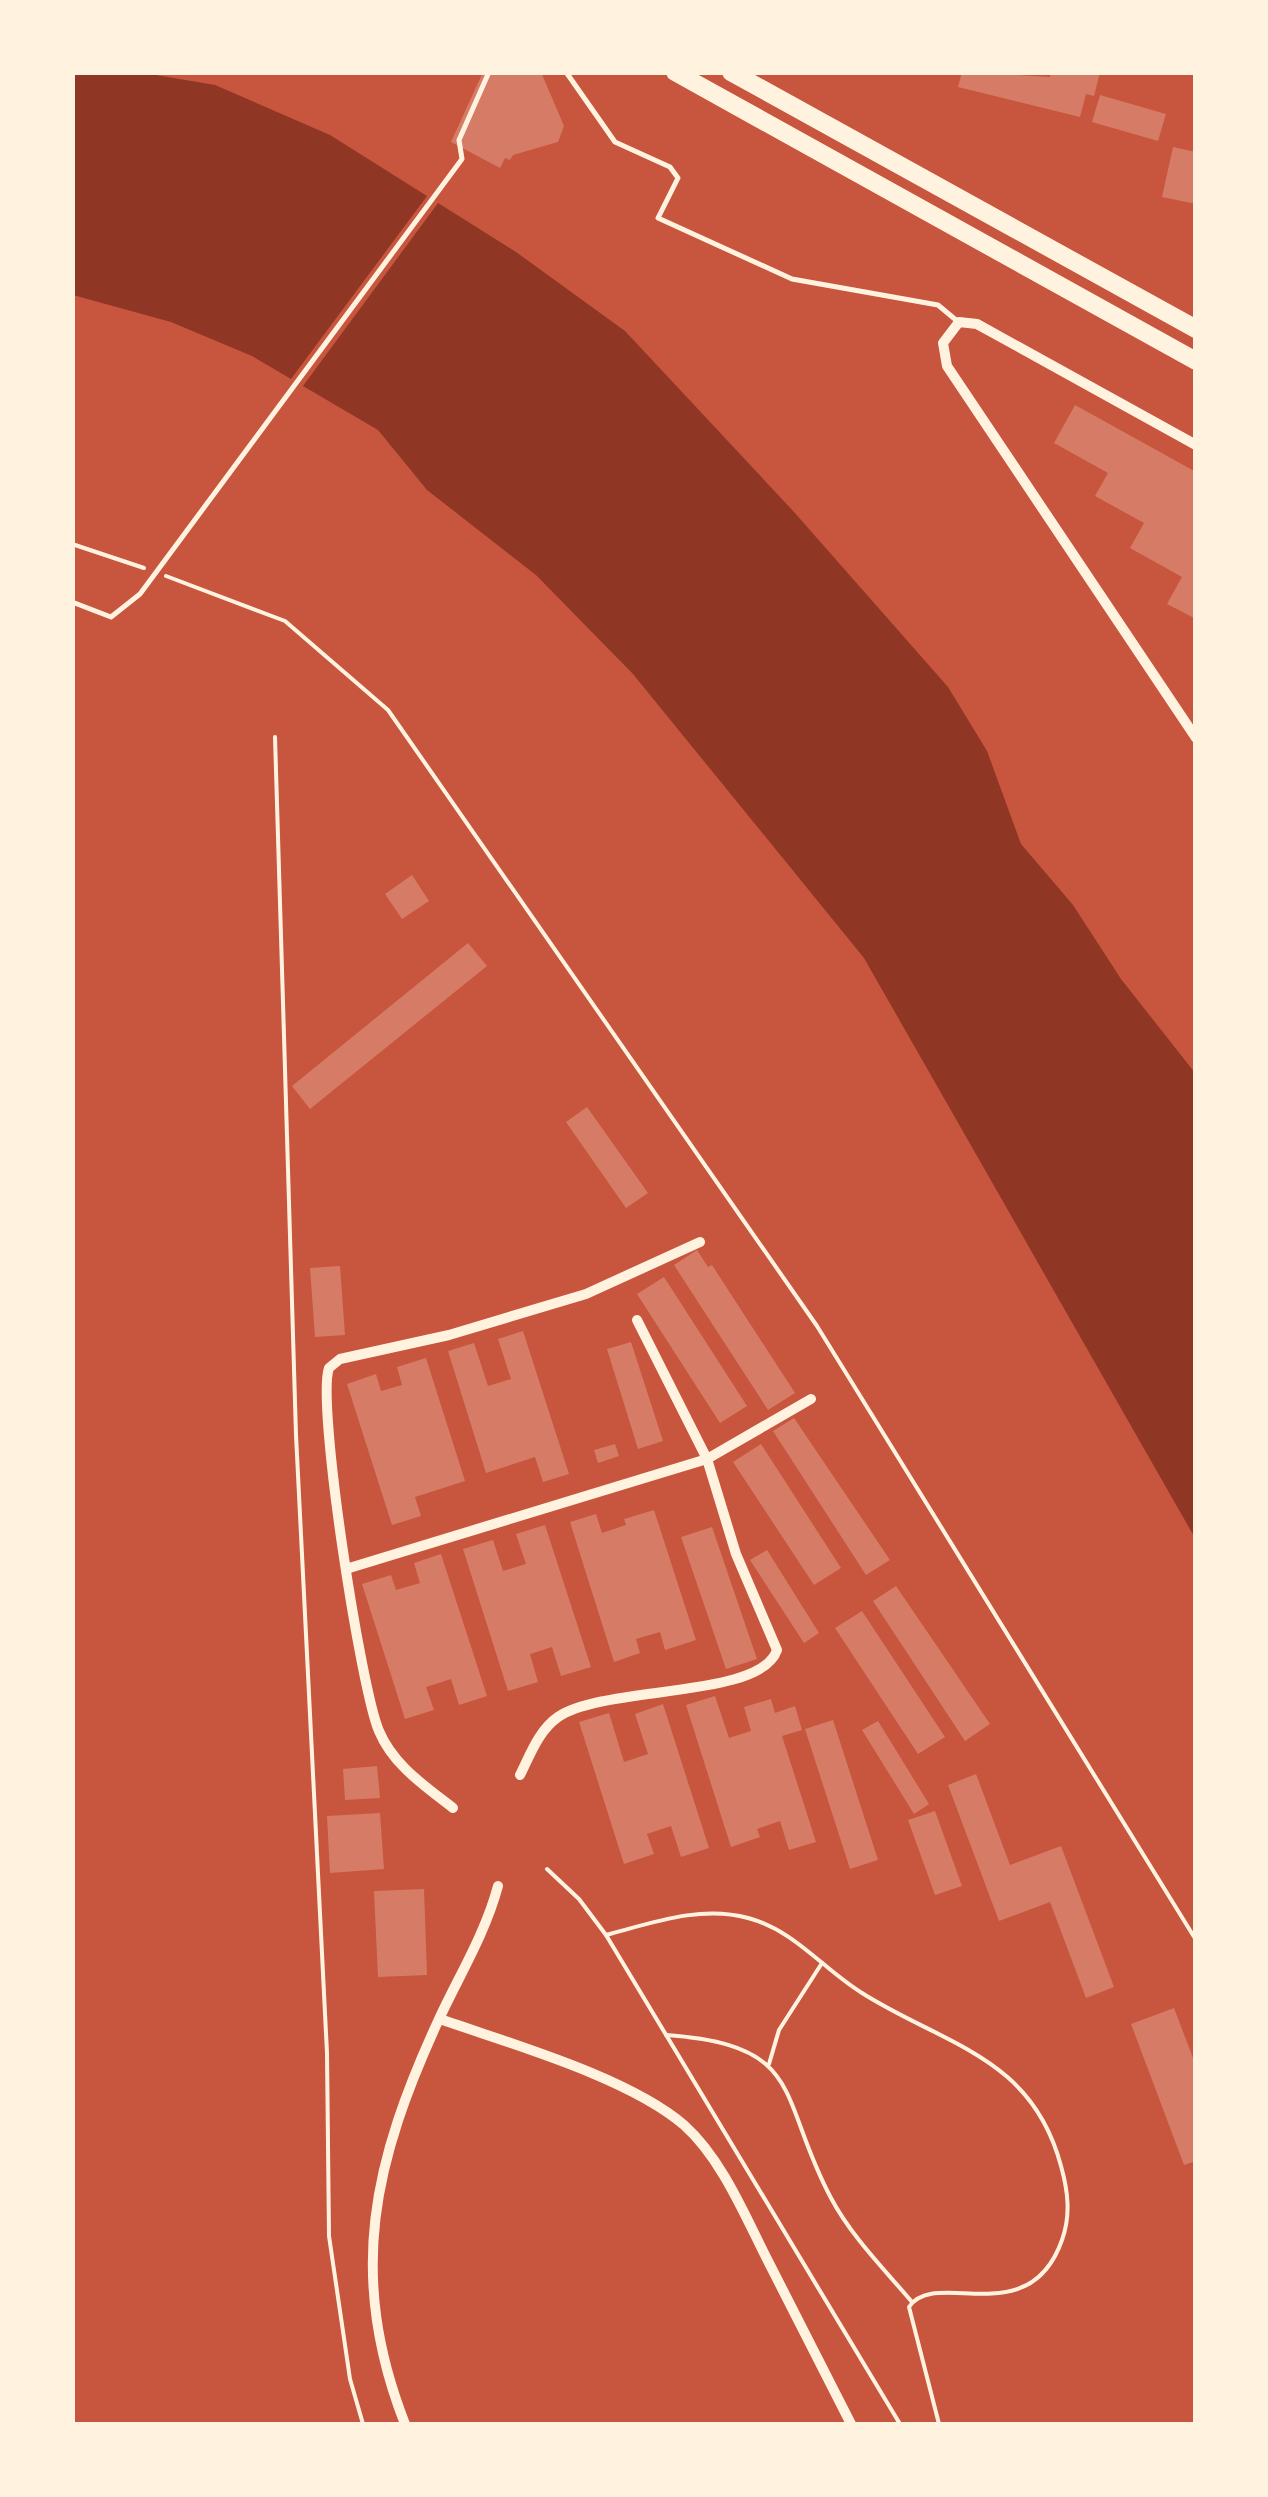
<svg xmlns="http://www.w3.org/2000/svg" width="1268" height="2497" viewBox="0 0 1268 2497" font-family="'Exo 2',sans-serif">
<rect width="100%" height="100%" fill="#c8553d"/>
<!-- water -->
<path fill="#8f3625" d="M 72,73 L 144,73 L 215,85 L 330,135 L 516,252 L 625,331 L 794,512 L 948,687 L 987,751 L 1021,844 L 1073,905 L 1121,979 L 1195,1073 L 1195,1538 L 864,958 L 633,674 L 536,575 L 427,490 L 378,430 L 252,356 L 171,322 L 73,295 Z"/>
<!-- pier -->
<path fill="#c8553d" d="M 430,192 L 441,199 L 300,390 L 288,383 Z"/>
<!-- building -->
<g fill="#d67c66">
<path d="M 483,72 L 541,72 L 564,126 L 558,142 L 513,155 L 510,160 L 505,158 L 500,168 L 451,142 Z"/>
<path d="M 962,72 L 1050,77 L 1051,72 L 1100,72 L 1094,96 L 1086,94 L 1080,117 L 958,87 Z"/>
<path d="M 1100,95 L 1166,114 L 1158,141 L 1092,122 Z"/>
<path d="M 1173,147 L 1196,152 L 1196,204 L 1162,197 Z"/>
<path d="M 1075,405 L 1196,472 L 1196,619 L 1167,604 L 1182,577 L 1130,548 L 1144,523 L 1095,496 L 1108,473 L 1054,443 Z"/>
<path d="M 412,875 L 429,901 L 402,919 L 385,894 Z"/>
<path d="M 468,943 L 487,966 L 310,1109 L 292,1086 Z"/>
<path d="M 587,1107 L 648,1193 L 626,1208 L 566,1122 Z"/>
<path d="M 697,1250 L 708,1267 L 712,1265 L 795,1393 L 768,1410 L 674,1265 Z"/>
<path d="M 340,1266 L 345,1335 L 315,1337 L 310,1268 Z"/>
<path d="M 664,1277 L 747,1406 L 720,1423 L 637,1294 Z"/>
<path d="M 523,1331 L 569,1474 L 543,1482 L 535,1457 L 486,1473 L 448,1351 L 474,1343 L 488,1386 L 511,1379 L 498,1339 Z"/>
<path d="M 631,1342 L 663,1441 L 638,1449 L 607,1349 Z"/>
<path d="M 426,1358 L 465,1481 L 415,1497 L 421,1516 L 392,1525 L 347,1384 L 376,1374 L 381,1391 L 402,1385 L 397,1367 Z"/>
<path d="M 794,1418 L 890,1560 L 866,1575 L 773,1431 Z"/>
<path d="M 615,1444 L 619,1456 L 598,1463 L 594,1450 Z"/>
<path d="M 761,1444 L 841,1568 L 814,1585 L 733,1462 Z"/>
<path d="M 654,1510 L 696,1640 L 665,1650 L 660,1632 L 636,1639 L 640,1653 L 614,1662 L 570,1522 L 596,1514 L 602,1533 L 626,1525 L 624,1519 Z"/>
<path d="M 545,1525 L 591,1667 L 561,1676 L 552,1647 L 530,1654 L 538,1682 L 508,1691 L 463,1549 L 493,1540 L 503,1571 L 526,1564 L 516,1534 Z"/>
<path d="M 712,1527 L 757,1659 L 726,1669 L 681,1537 Z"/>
<path d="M 767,1550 L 819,1633 L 804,1643 L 750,1560 Z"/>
<path d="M 441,1554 L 487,1696 L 459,1705 L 451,1679 L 426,1687 L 434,1710 L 405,1719 L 362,1584 L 391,1575 L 396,1590 L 420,1583 L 414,1563 Z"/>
<path d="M 896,1586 L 990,1724 L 965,1741 L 873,1601 Z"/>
<path d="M 862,1611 L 945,1737 L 918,1754 L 835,1628 Z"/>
<path d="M 715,1696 L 729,1738 L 751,1731 L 744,1707 L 771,1699 L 775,1713 L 795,1706 L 802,1730 L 782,1736 L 816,1842 L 789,1850 L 780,1821 L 757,1829 L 760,1837 L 731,1847 L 686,1705 Z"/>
<path d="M 663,1704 L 709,1848 L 681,1857 L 671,1826 L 647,1834 L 654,1854 L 624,1864 L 579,1722 L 609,1713 L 624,1762 L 648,1754 L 635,1714 Z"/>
<path d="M 833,1720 L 878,1860 L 850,1869 L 805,1729 Z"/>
<path d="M 878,1721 L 929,1804 L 914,1814 L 862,1730 Z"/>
<path d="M 377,1766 L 380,1798 L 345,1800 L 343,1769 Z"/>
<path d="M 976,1774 L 1010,1865 L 1061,1846 L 1114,1987 L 1086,1998 L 1050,1902 L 999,1921 L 948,1785 Z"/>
<path d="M 935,1811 L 962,1886 L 935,1895 L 908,1820 Z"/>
<path d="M 380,1813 L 384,1869 L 330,1873 L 327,1816 Z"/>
<path d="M 424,1889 L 427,1975 L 378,1977 L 374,1891 Z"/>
<path d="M 1174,2008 L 1196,2066 L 1196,2161 L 1184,2165 L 1131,2024 Z"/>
</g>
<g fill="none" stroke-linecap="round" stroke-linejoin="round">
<!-- path -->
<g stroke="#fff3e0" stroke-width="4">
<path d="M 72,544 L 144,568"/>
<path d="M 166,576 L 285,621 L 388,710 L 817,1326 L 1196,1940"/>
<path d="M 275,737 L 296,1435 L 327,2053 L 329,2236 L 350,2379 L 363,2424"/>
<path d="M 547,1869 L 579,1899 L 606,1935 L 900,2424"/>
<path d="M 606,1935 C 652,1923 700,1905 748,1918 C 794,1930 823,1969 862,1993 C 944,2045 1032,2056 1061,2166 C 1068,2191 1071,2215 1062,2240 C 1029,2334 935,2267 909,2307 L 939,2424"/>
<path d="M 666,2035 C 807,2045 777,2097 831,2198 C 851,2236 884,2269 912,2302"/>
<path d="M 769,2064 L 779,2030 L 822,1963"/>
</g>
<!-- service -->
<g stroke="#fff3e0" stroke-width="5">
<path d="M 566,72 L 615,142 L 670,167 L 678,178 L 658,218 L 792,279 L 938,305 L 956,320"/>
<path d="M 72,602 L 111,617 L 140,594 L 462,159 L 459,140 L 489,72"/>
</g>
<!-- minor -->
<g stroke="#fff3e0" stroke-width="10">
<path d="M 1196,445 L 977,324 L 959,322 L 943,343 L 947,366 L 1196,738"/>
<path d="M 346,1569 L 707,1459 L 811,1399"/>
<path d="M 520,1775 C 530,1755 539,1730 558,1717 C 604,1685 761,1699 777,1650 L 736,1554 L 707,1459 L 637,1320"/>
<path d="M 453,1808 C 425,1786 393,1765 379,1731 C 361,1690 316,1402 329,1368 L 340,1359 L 449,1335 L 586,1294 L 700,1242"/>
<path d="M 440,2019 C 511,2044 628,2077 684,2125 C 722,2159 745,2216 768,2261 C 796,2315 823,2370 851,2424"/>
<path d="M 405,2424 C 346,2274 374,2160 439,2019 C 460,1974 485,1934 498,1886"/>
</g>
<!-- motorway -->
<g stroke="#fff3e0" stroke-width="18">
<path d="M 675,72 L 1196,361"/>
<path d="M 731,72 L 1196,329"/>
</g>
</g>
<!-- border -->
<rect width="1268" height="2497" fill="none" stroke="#fff3e0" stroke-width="150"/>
</svg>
